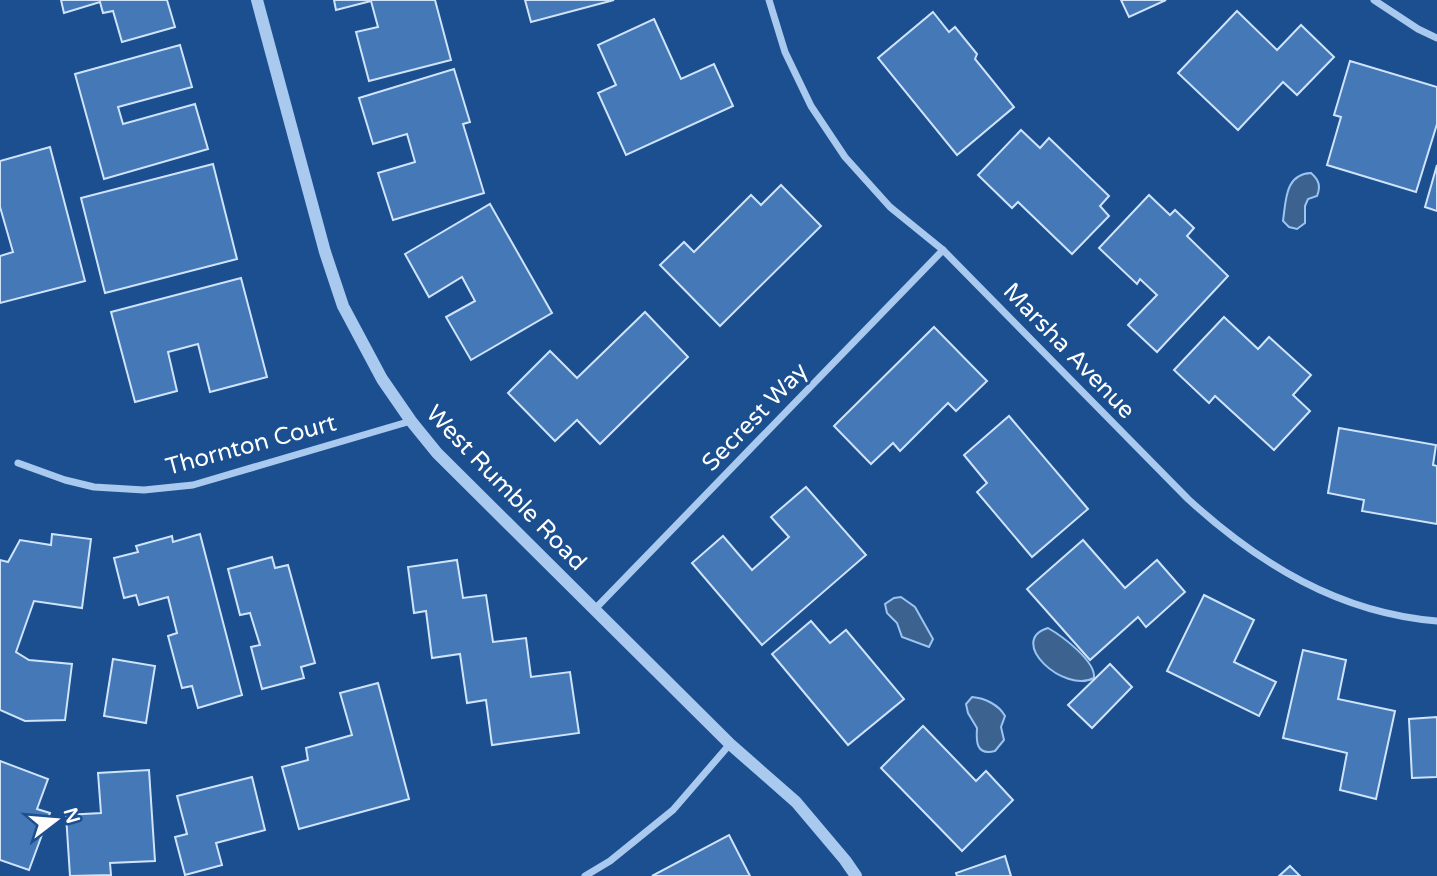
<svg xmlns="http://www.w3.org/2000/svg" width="1437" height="876" viewBox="0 0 1437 876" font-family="'Varela Round',sans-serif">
<rect width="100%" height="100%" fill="#1b4f8f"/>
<!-- water -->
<g fill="#3c6290" stroke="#9cc4f0" stroke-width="2">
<path d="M 1311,173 C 1319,180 1321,186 1317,196 L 1308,199 L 1305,206 L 1305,223 L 1297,229 L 1289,227 L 1283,221 C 1286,200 1285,174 1311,173 Z"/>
<path d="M 901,597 L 915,607 L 933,639 L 929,647 L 902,637 L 897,623 L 887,613 L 885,604 L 894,598 Z"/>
<path d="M 1048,628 C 1062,636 1096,661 1094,678 C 1064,694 1006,641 1048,628 Z"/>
<path d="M 972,697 C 985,698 999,705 1005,716 L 1001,727 L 1004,740 L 995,751 C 976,756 976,741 977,728 L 968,713 L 966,704 Z"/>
</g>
<!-- building -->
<g fill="#4478b7" stroke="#cfe3fa" stroke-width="2">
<path d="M 61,0 L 167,0 L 175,27 L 122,42 L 113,11 L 103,13 L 100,2 L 64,13 Z"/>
<path d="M 334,0 L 435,0 L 451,60 L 369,81 L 356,32 L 378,27 L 371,1 L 336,10 Z"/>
<path d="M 525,0 L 614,0 L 531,22 Z"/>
<path d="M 1121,0 L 1166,0 L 1129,17 Z"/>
<path d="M 1237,11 L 1277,50 L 1301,25 L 1334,57 L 1297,95 L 1283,82 L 1238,130 L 1178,73 Z"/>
<path d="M 933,12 L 949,32 L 955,27 L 977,54 L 975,59 L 1014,107 L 957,155 L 878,58 Z"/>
<path d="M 654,19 L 681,79 L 714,64 L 733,106 L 626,155 L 598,93 L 616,85 L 598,45 Z"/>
<path d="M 180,45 L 192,87 L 118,107 L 123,124 L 195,104 L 208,149 L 104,179 L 75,74 Z"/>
<path d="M 1350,61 L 1437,87 L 1437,124 L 1416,192 L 1327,165 L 1341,117 L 1334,115 Z"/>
<path d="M 454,69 L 470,122 L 463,124 L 484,193 L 393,220 L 378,173 L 415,162 L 407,134 L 373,144 L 359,98 Z"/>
<path d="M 1021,130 L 1040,148 L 1049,138 L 1109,196 L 1100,206 L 1109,216 L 1072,254 L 1018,202 L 1012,208 L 978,175 Z"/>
<path d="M 50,147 L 85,281 L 0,303 L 0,256 L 13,252 L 0,207 L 0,161 Z"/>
<path d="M 213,164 L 237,259 L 105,293 L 81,198 Z"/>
<path d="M 1437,165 L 1437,211 L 1425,207 Z"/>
<path d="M 781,185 L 821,226 L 720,326 L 660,265 L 684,242 L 694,252 L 751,195 L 761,205 Z"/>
<path d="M 1149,195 L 1170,215 L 1175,210 L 1194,228 L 1187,236 L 1228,276 L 1157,352 L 1128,325 L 1157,295 L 1140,279 L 1137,284 L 1099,248 Z"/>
<path d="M 490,204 L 552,313 L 471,360 L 446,317 L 475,301 L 462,277 L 429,297 L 405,254 Z"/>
<path d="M 241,278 L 267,377 L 210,392 L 198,344 L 168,352 L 177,391 L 135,402 L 111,312 Z"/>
<path d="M 645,312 L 688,357 L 600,444 L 577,420 L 555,441 L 508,393 L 550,351 L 577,378 Z"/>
<path d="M 1224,317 L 1258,349 L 1269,337 L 1311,375 L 1293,395 L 1310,411 L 1274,450 L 1215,396 L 1209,403 L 1174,370 Z"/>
<path d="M 934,327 L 987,381 L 956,411 L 948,403 L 900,451 L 893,443 L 871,464 L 834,426 Z"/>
<path d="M 1009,416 L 1088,509 L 1032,557 L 977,492 L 987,483 L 964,455 Z"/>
<path d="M 1339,428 L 1436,445 L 1433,465 L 1437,466 L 1437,524 L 1362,511 L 1364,500 L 1328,493 Z"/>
<path d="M 806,487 L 866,555 L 762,645 L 692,563 L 723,536 L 752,570 L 789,537 L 771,517 Z"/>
<path d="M 52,534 L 91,539 L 82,608 L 34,601 L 16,652 L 29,660 L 72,664 L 65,720 L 25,721 L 0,710 L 0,560 L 8,562 L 20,540 L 51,545 Z"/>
<path d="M 200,534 L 242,695 L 198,708 L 192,686 L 182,688 L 168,636 L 177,633 L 168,597 L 139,605 L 136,595 L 124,598 L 114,558 L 138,552 L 136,546 L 172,536 L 173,542 Z"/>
<path d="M 1083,540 L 1125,588 L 1157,560 L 1185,592 L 1146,627 L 1138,617 L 1090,660 L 1027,589 Z"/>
<path d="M 272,557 L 275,568 L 288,565 L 315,663 L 301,667 L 304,678 L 262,689 L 251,647 L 260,645 L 250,613 L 240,615 L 228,569 Z"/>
<path d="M 457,560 L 463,598 L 486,595 L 493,642 L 526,638 L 531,677 L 570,672 L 579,733 L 492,745 L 486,700 L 467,703 L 460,654 L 432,658 L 426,611 L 414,613 L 408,567 Z"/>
<path d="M 1204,595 L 1254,620 L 1234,662 L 1276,682 L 1259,716 L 1167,671 Z"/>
<path d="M 811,621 L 830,643 L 846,630 L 904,699 L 848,745 L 772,654 Z"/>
<path d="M 1303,650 L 1346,660 L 1338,699 L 1395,711 L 1376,799 L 1340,790 L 1347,753 L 1283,738 Z"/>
<path d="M 113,659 L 155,666 L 146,723 L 104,716 Z"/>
<path d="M 1110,664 L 1132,687 L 1092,728 L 1068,705 Z"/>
<path d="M 378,683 L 409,799 L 299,829 L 282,767 L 308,760 L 306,748 L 352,735 L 340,693 Z"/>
<path d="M 1437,717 L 1437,777 L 1412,778 L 1409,719 Z"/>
<path d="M 923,726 L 976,781 L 986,771 L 1013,800 L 962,851 L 881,768 Z"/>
<path d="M 0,761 L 48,779 L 37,809 L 50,813 L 29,870 L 0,860 Z"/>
<path d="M 149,770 L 155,861 L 110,863 L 111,875 L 70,876 L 66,815 L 101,813 L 98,773 Z"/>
<path d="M 252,777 L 265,830 L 216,843 L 222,865 L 185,875 L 175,837 L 187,834 L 177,796 Z"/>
<path d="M 729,835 L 750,876 L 652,876 Z"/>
<path d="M 1005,856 L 1011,876 L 957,876 L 956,873 Z"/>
<path d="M 1290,866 L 1300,876 L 1279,876 Z"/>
</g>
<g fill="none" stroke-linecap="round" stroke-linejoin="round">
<!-- minor -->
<g stroke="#a9c9ee" stroke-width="7">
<path d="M 769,0 L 785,52 L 811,106 L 845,157 L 890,207 L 943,250 L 1188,499 C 1259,564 1339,613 1437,621"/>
<path d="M 1374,0 L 1418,29 L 1437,38"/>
<path d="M 18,463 L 65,480 L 94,487 L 144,490 L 193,485 L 411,421"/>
<path d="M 594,610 L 943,250"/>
<path d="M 585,876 L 610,861 L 673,810 L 730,744"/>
</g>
<!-- tertiary -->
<path stroke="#a9c9ee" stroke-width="12" d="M 257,0 L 325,252 L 343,306 L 382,379 L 411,421 L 437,453 L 730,744 L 796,802 L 845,860 L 856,876"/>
</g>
<g text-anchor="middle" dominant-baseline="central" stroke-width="6" stroke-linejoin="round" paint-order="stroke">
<!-- street labels -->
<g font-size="24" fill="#fff" stroke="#1b4f8f">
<text transform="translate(1069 351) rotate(46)">Marsha Avenue</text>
<text transform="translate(755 417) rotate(-46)">Secrest Way</text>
<text transform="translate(251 445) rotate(-15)">Thornton Court</text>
<text transform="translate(506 488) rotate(46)">West Rumble Road</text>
</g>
</g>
<!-- north arrow -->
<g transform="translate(56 820) rotate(74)" stroke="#1b4f8f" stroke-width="5" paint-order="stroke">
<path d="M0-5L12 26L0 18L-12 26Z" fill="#ffffff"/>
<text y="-10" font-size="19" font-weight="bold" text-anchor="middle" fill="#ffffff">N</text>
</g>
</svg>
